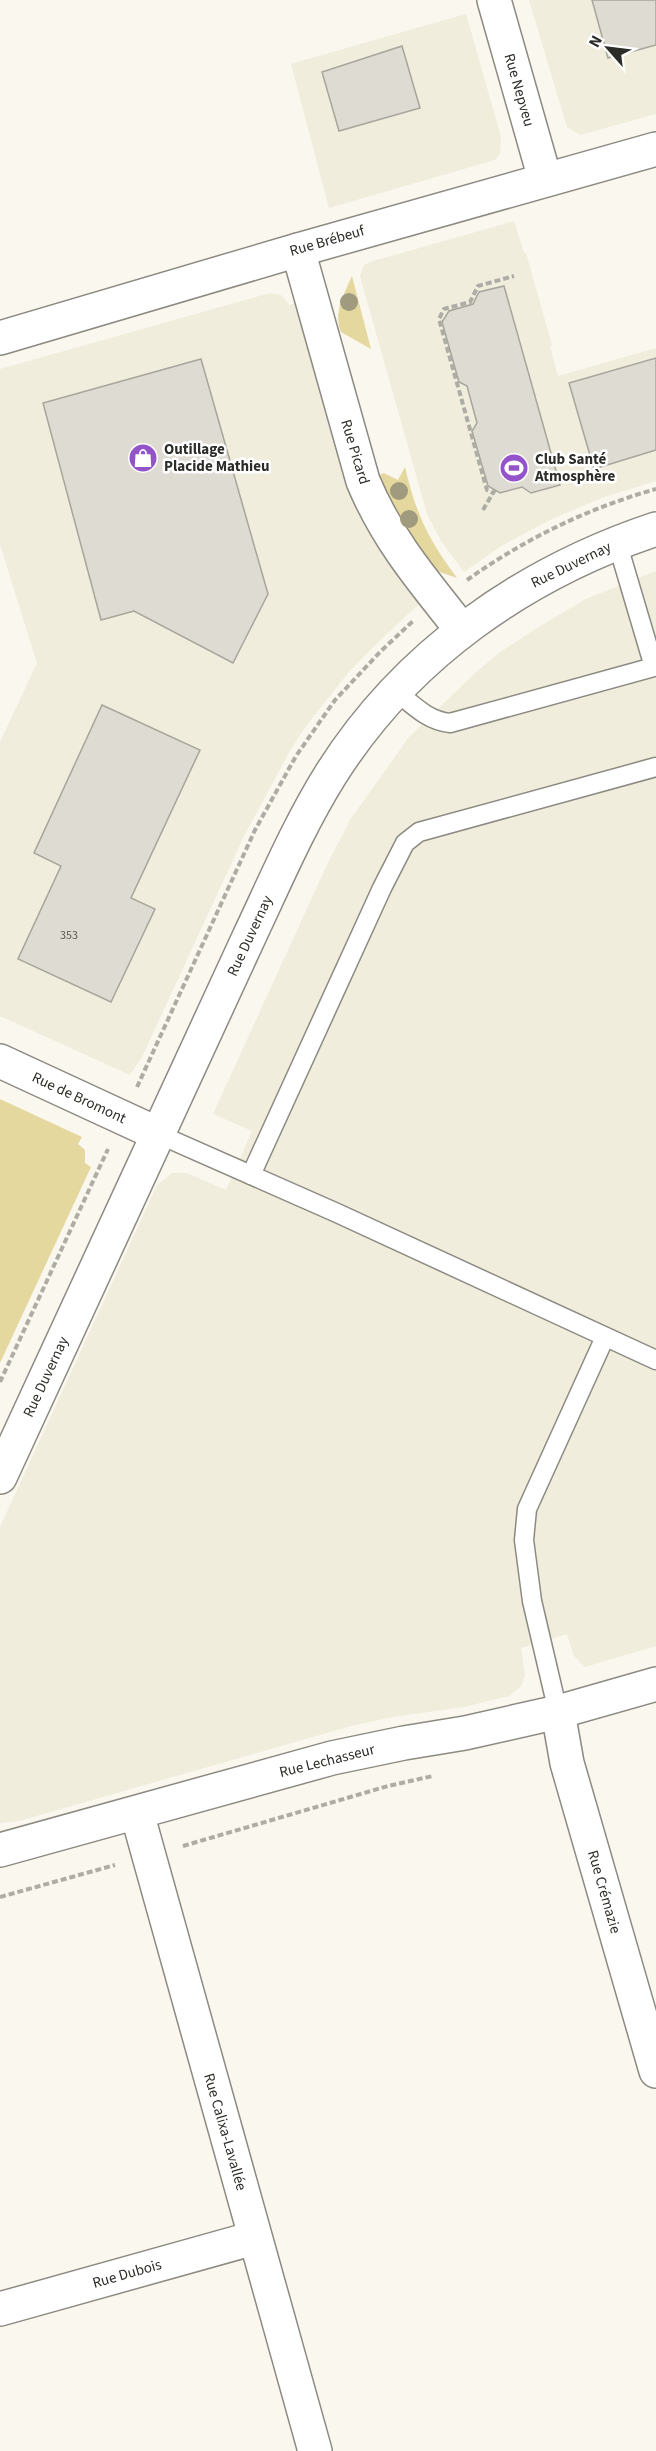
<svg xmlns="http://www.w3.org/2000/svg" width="656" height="2451" viewBox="0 0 656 2451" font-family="'Source Sans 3',sans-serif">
<rect width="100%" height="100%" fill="#f9f7ee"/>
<!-- built -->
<g fill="#f0eddc">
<path d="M 529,0 L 656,0 L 656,114 L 580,135 L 567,127 Z"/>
<path d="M 466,14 L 501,137 L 500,153 L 496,159 L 488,162 L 329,208 L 291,64 Z"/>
<path d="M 514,221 L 524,253 L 526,253 L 552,345 L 550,346 L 558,376 L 656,348 L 656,481 L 604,497 L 552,519 L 503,545 L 464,572 L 441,541 L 427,514 L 360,276 L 364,265 L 370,262 Z"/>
<path d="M 270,293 L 281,295 L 289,305 L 295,303 L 343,474 L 358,511 L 374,541 L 420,603 L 374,646 L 348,673 L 306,726 L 290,751 L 244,836 L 142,1057 L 130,1075 L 0,1016 L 0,742 L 37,663 L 0,545 L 0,369 Z"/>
<path d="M 656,571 L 656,1646 L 585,1667 L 574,1656 L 567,1634 L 521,1648 L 525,1676 L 521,1686 L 509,1696 L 464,1707 L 393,1717 L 351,1726 L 19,1821 L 0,1823 L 0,1527 L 157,1185 L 172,1173 L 187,1173 L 226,1190 L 252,1131 L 213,1114 L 326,867 L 350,820 L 409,737 L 474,674 L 499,653 L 540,626 L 586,599 Z"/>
</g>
<!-- green -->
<g fill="#e5d89e">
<path d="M 352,276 L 371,349 L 341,332 C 333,313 344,294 352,276 Z"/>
<path d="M 405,467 C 416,514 428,539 457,578 L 434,570 L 412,542 L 378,478 L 379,475 L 384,473 L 398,480 Z"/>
<path d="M 0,1099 L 82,1137 L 78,1144 L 85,1150 L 85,1163 L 91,1167 L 0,1363 Z"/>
</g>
<!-- building -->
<g fill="#dddbd2" stroke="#a7a59c" stroke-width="1.5">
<path d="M 592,0 L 656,0 L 656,45 L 608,58 Z"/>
<path d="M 402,46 L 420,108 L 339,131 L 322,72 Z"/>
<path d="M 504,286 L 560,485 L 531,493 L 522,487 L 500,493 L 488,486 L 472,431 L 477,423 L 467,386 L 459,382 L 442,322 L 449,311 L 473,304 L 479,292 Z"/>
<path d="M 656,358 L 656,450 L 594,469 L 569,383 Z"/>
<path d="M 201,359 L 268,594 L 233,663 L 134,611 L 101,620 L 43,403 Z"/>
<path d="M 102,705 L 200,750 L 131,898 L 155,909 L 111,1002 L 18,959 L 61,866 L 34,853 Z"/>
</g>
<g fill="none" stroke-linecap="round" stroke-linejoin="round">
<!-- service casing -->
<g stroke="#8c8a82" stroke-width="21">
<g id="service">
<path d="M 397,692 C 413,705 428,721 450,723 L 654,667 L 617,542"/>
<path d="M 158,1134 L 337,1213 L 656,1360"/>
<path d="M 251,1175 L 382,888 L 405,843 L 419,832 L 656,767"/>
<path d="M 558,1712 L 532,1601 L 524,1540 L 527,1509 L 605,1337"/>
</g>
</g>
<!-- minor casing -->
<g stroke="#8c8a82" stroke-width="36">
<g id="minor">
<path d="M 494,0 L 545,179"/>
<path d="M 298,250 L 363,481 C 387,539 423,581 462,630"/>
<path d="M 0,338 L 298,250 L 656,149"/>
<path d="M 0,1061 L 158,1134"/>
<path d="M 558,1712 L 567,1763 L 656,2071"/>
<path d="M 137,1813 L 315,2451"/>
<path d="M 0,1850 L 332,1758 L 404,1743 L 465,1733 L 558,1712 L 656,1684"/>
<path d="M 0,2309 L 254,2238"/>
</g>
</g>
<!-- tertiary casing -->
<g stroke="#8c8a82" stroke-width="36">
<path id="tertiary" d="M 0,1477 L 249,937 C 275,882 299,825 331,774 C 406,655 524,573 656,529"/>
</g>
<!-- path -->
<g stroke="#adaca5" stroke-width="4" stroke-dasharray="6 3" stroke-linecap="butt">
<path d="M 495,490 L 493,493 L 487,490 L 439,319 L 444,309 L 470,302 L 478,286 L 514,276"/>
<path d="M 483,510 L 493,493"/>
<path d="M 467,580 C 525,539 588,508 656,489"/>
<path d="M 137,1087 L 255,830 L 296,756 L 335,700 L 381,651 L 413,621"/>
<path d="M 0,1382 L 108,1149"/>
<path d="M 183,1846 L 388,1786 L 433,1776"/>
<path d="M 0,1897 L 115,1865"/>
</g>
<!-- service -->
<use href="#service" stroke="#fff" stroke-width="18"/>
<!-- minor -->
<use href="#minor" stroke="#fff" stroke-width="33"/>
<!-- tertiary -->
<use href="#tertiary" stroke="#fff" stroke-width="33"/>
</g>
<!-- trees -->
<g fill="#a09a7f">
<circle cx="349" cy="302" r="9"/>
<circle cx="399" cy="491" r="9"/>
<circle cx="409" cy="519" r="9"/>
</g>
<!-- icons -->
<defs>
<g id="shop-disc" transform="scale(1.5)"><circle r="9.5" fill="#9454c9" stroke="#fff"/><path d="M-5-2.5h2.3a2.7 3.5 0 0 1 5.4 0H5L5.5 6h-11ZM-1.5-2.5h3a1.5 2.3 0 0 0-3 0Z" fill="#fff"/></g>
<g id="stadium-disc" transform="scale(1.5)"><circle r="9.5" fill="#9454c9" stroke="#fff"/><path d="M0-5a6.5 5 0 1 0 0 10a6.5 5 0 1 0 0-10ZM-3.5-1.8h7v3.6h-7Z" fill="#fff"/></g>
</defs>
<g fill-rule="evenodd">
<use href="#shop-disc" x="143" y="458"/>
<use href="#stadium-disc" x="514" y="468"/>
</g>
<g text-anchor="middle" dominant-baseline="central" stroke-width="5" stroke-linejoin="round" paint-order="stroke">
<!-- number labels -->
<g font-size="12" fill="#585852">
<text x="69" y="935">353</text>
</g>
<!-- street labels -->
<g font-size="15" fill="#2c2c28" stroke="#fff">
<text transform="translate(519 90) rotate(74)">Rue Nepveu</text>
<text transform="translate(327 241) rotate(-16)">Rue Brébeuf</text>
<text transform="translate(355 452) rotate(73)">Rue Picard</text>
<text transform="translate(571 565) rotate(-26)">Rue Duvernay</text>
<text transform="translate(250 936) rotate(-65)">Rue Duvernay</text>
<text transform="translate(79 1098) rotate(25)">Rue de Bromont</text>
<text transform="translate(46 1377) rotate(-65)">Rue Duvernay</text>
<text transform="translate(327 1761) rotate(-14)">Rue Lechasseur</text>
<text transform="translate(604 1892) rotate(74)">Rue Crémazie</text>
<text transform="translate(225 2132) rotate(74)">Rue Calixa-Lavallée</text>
<text transform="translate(127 2274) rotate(-16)">Rue Dubois</text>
</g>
<!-- poi labels -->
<g font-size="15" font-weight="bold" fill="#2c2c28" stroke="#fff" text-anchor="start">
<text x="164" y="449">Outillage<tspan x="164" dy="17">Placide Mathieu</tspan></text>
<text x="535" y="459">Club Santé<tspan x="535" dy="17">Atmosphère</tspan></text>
</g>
</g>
<!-- north arrow -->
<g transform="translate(608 48) rotate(298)" stroke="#ffffff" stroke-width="4.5" paint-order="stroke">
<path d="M0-4.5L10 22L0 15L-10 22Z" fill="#2c2c28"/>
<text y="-9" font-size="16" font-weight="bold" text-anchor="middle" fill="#2c2c28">N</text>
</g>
</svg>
